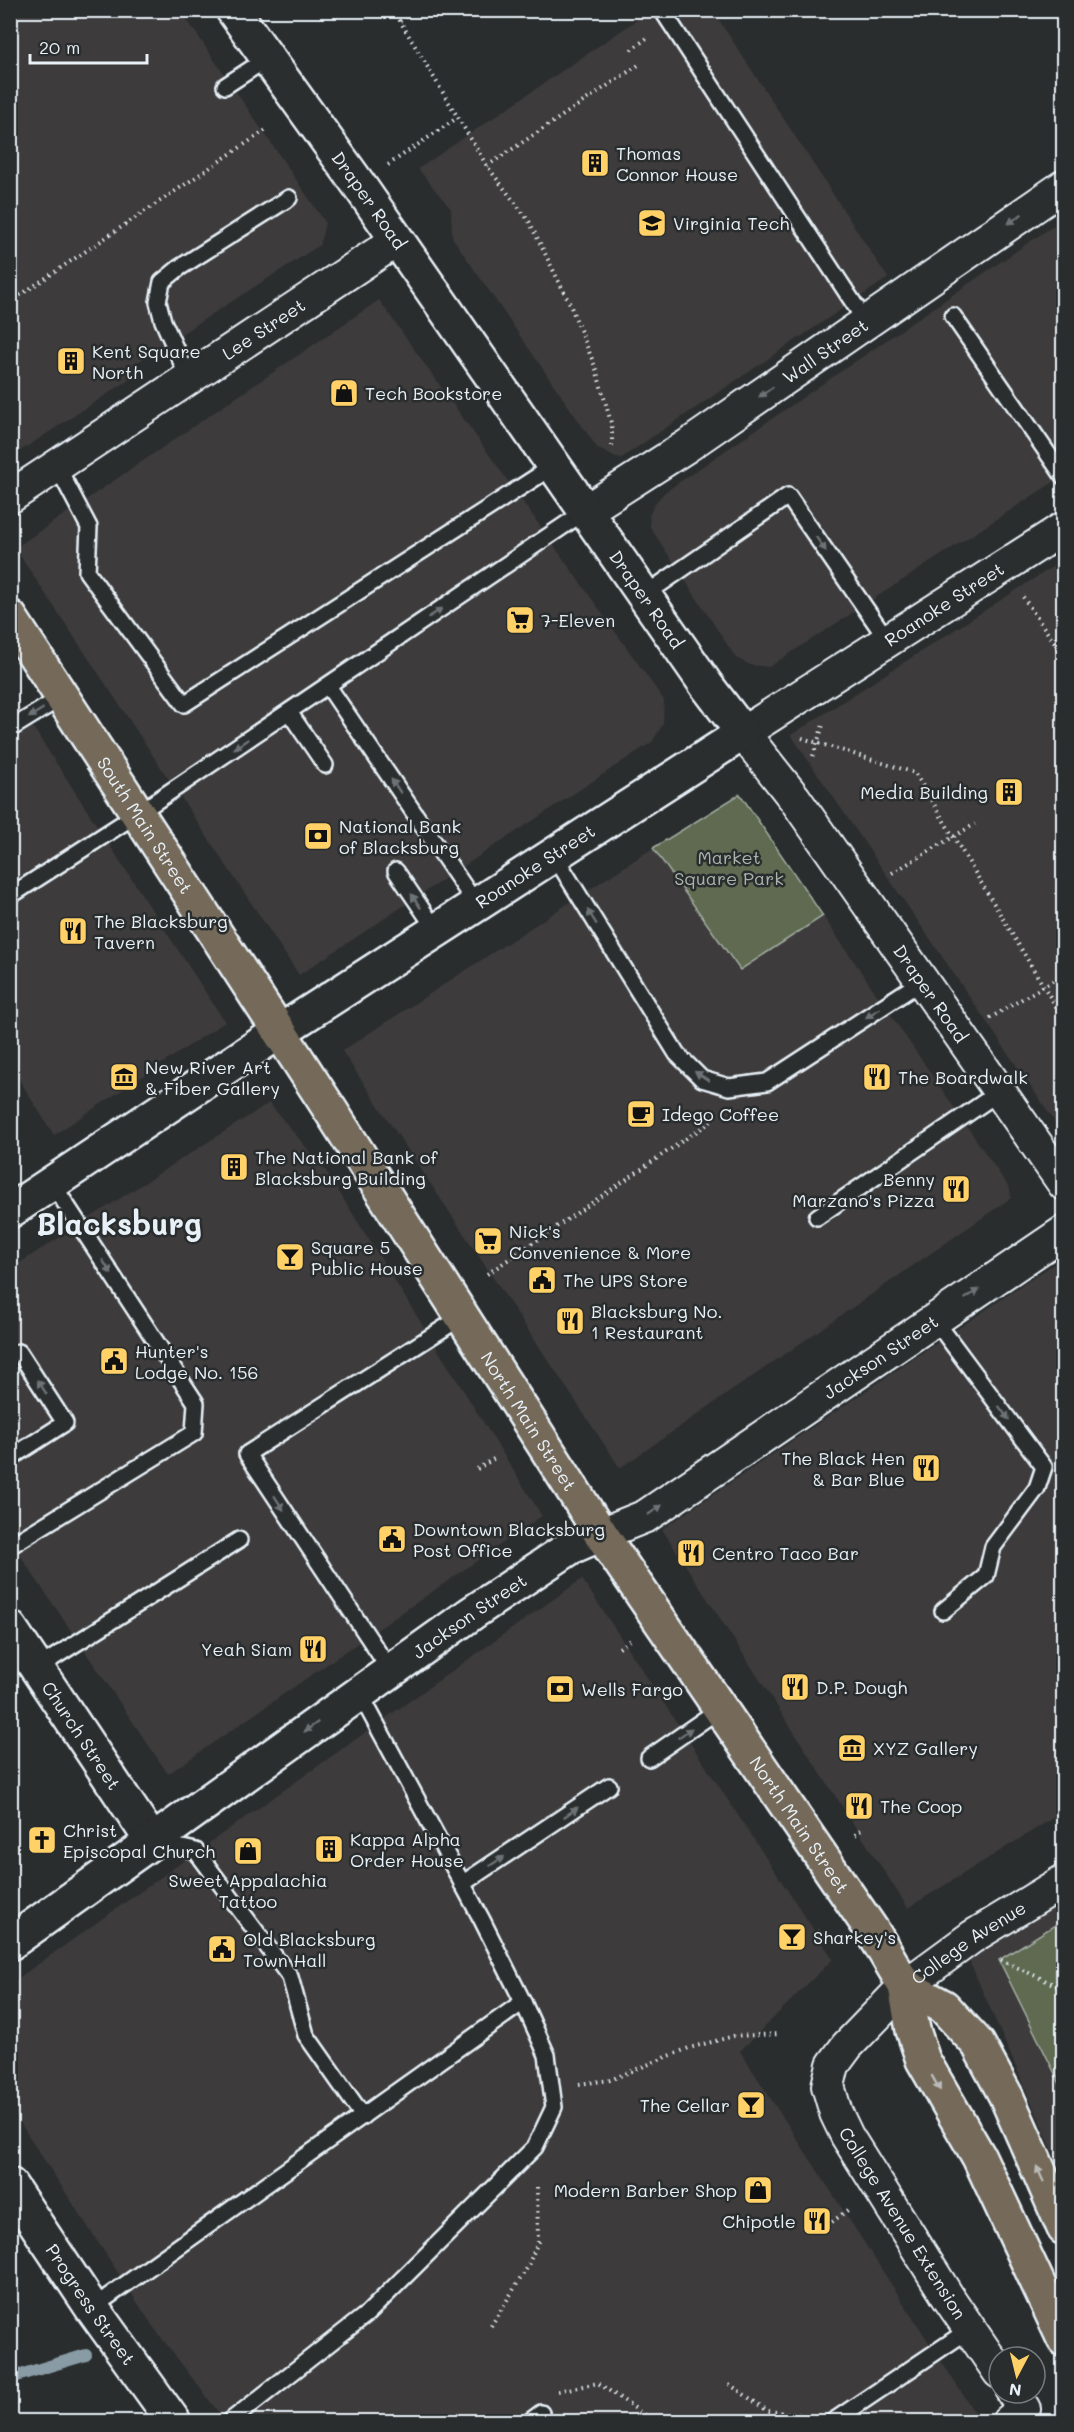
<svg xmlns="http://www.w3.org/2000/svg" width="1074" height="2432" viewBox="0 0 1074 2432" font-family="Mali,sans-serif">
<rect width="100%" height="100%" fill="#2a2d2e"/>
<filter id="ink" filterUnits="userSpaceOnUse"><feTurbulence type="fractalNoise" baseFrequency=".0167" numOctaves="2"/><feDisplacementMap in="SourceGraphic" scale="12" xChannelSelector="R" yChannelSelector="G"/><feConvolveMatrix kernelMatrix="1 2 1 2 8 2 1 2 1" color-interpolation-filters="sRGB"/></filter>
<g filter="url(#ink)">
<!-- built -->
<g fill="#3d3a3a">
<path d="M 11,11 L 181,11 L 325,222 L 320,245 L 133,365 L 138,374 L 11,457 Z"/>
<path d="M 650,11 L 713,11 L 888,278 L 620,459 L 598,449 L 452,237 L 451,209 L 418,169 Z"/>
<path d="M 1063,219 L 1063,476 L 769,667 L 750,665 L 736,658 L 650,527 L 649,516 L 655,503 L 665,492 Z"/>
<path d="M 379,300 L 664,700 L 663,724 L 652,742 L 299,975 L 15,548 Z"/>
<path d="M 1063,560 L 1063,1134 L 791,735 Z"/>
<path d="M 10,692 L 225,1022 L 54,1135 L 11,1067 Z"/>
<path d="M 653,848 L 740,970 L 823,916 L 1010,1189 L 1011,1198 L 620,1468 L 342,1051 Z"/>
<path d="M 269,1103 L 326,1171 L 542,1516 L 168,1774 L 11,1542 L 10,1269 Z"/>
<path d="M 1055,1263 L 1064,1271 L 1063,1812 L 908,1908 L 662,1529 Z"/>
<path d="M 582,1579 L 833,1959 L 740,2051 L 980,2421 L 225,2421 L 154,2328 L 11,2109 L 10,1984 Z"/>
<path d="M 1063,1888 L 1063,2174 L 964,1949 Z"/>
</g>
<!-- green -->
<g fill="#5e6a51" stroke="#a3aea4" stroke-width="1.5">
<path d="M 740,794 L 823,916 L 740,970 L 653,848 Z"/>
<path d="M 1063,1920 L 1063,2090 L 999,1960 Z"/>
</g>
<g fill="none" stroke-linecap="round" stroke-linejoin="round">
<!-- stream -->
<path stroke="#899ca6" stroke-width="12" d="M 10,2378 L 86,2355"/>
<!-- service casing -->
<g stroke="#e8f1f8" stroke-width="20">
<g id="service">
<path d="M 662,10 L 866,322"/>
<path d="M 225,86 L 268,58"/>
<path d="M 953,316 L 1064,477"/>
<path d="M 189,379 L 163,321 L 158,302 L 162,282 L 179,268 L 289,198"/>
<path d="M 57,466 L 89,527 L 87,572 L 184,704 L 552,467"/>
<path d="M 643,596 L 788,496 L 888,641"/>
<path d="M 328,686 L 476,904"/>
<path d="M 289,712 L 325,765"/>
<path d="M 10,729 L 62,697"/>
<path d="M 554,855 L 677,1054 L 702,1079 L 729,1087 L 767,1082 L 922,981"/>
<path d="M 396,871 L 436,930"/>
<path d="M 10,896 L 137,814 L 584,512"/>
<path d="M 817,1217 L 999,1092"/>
<path d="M 934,1319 L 1044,1467 L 1037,1488 L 993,1547 L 986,1576 L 943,1611"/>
<path d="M 10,1458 L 65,1423 L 19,1352"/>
<path d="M 10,1546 L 194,1433 L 196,1403 L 52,1183"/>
<path d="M 37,1668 L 239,1540"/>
<path d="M 390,1670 L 247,1454 L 463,1316"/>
<path d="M 649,1758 L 721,1708"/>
<path d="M 155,1842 L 196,1851 L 290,1977 L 306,2035 L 363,2116"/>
<path d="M 462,1884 L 609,1786"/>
<path d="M 92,2308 L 523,2002"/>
<path d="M 229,2422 L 368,2313 L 535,2147 L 554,2107 L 547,2055 L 523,2002 L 482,1920 L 359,1692"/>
<path d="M 529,2422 L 541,2413"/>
<path d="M 832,2422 L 970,2329"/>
</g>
</g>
<!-- minor casing -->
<g stroke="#e8f1f8" stroke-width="36">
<g id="minor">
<path id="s1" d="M 10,497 L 396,241"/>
<path id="s2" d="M 584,512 L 687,446 L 1064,186"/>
<path id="s3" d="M 1064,528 L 743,733 L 795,799 L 1064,1184"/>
<path id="s4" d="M 601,1534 L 646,1516 L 1064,1232"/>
<path id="s5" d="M 999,2372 L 948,2297 L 847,2136 L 836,2113 L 828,2086 L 833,2065 L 847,2046 L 905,1986 L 972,1937 L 1064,1881"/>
<path d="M 1008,2422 L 1024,2409 L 1013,2393"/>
</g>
</g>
<!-- tertiary casing -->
<g stroke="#e8f1f8" stroke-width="38">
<g id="tertiary">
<path id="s6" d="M 233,10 L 359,185 L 707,686 L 743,733 L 279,1032"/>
<path id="s7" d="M 10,1628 L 152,1841"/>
<path id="s8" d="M 10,1943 L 472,1613 L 571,1547 L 601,1534"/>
<path id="s9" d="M 10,2185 L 92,2308 L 174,2422"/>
</g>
</g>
<!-- secondary casing -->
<g stroke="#e8f1f8" stroke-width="38">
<path id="secondary" d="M 10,1211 L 279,1032"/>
</g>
<!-- primary casing -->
<g stroke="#e8f1f8" stroke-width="38">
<g id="primary">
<path id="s10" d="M 10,617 L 331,1111 L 601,1534 L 873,1932 L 905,1986 L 913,2030 L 923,2060 L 979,2157 L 1064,2339"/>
<path d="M 905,1986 L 944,2007 L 978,2044 L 1006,2096 L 1064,2228"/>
</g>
</g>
<!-- path -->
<g stroke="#e8f1f8" stroke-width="4" stroke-dasharray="1.5 4.5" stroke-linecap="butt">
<path d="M 416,10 L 400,21 L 487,166 L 529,221 L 569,302 L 596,369 L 612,426 L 612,450"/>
<path d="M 631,50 L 647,38"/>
<path d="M 388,165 L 457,118"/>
<path d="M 487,166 L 640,64"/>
<path d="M 10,302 L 266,130"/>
<path d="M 1023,597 L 1064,657"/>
<path d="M 802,738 L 915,773 L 1064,1020"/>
<path d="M 813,756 L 823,725"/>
<path d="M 892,873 L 975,824"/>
<path d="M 990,1018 L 1064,974"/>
<path d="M 487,1274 L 712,1121 L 716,1113"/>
<path d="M 477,1469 L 495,1458"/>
<path d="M 619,1648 L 631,1640"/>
<path d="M 855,1835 L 861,1830"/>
<path d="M 813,1935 L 821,1930"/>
<path d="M 1001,1960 L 1064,1989"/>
<path d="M 579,2084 L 610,2080 L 689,2048 L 734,2036 L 780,2034"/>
<path d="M 832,2222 L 849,2209"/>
<path d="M 491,2326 L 527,2268 L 538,2242 L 537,2184"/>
<path d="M 729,2384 L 768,2411 L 806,2415"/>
<path d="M 558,2391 L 598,2383 L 655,2422"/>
</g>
<!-- service -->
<use href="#service" stroke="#2a2d2e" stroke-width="15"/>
<!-- minor -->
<use href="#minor" stroke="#2a2d2e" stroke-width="32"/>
<!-- tertiary -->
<use href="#tertiary" stroke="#2a2d2e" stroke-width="33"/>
<!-- secondary -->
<use href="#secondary" stroke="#2a2d2e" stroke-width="33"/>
<!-- primary -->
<use href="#primary" stroke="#746a5a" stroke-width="33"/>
</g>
<!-- one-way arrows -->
<defs><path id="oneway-solid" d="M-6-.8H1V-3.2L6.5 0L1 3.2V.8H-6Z" transform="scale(1.5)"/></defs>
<g fill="#6c7275">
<use href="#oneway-solid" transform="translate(1015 219) rotate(145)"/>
<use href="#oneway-solid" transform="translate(766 392) rotate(145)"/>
<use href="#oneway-solid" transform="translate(821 544) rotate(55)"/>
<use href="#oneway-solid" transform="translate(435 613) rotate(-34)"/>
<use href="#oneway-solid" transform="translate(36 713) rotate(148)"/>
<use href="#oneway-solid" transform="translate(241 744) rotate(146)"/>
<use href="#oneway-solid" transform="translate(396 786) rotate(-124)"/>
<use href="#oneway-solid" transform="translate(416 901) rotate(-124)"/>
<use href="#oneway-solid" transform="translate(592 917) rotate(-122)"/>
<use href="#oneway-solid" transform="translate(873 1013) rotate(147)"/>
<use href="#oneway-solid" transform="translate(702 1076) rotate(-147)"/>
<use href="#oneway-solid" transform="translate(107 1267) rotate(57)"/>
<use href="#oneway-solid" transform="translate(972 1294) rotate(-34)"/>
<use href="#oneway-solid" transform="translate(42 1387) rotate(-123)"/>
<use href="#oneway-solid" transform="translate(1004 1413) rotate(53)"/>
<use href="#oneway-solid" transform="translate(279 1503) rotate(57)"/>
<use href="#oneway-solid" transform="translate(655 1510) rotate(-34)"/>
<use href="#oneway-solid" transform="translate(311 1727) rotate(144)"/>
<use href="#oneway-solid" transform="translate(685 1733) rotate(-35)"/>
<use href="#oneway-solid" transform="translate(571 1812) rotate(-35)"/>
<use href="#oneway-solid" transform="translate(497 1861) rotate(-33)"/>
</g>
<g fill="#babbb9">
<use href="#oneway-solid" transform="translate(936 2083) rotate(60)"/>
<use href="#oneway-solid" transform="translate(1040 2174) rotate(-114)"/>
</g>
</g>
<!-- icons -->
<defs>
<g id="building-square" transform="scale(1.5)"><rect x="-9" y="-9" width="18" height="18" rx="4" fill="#ffd166" stroke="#2a2d2e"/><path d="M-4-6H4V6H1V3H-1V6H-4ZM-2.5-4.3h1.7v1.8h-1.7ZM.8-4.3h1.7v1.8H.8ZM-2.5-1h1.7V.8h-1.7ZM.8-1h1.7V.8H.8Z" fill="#111"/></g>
<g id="university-square" transform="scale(1.5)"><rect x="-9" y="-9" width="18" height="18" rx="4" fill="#ffd166" stroke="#2a2d2e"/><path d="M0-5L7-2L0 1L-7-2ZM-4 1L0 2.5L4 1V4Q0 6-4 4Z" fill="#111"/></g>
<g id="shop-square" transform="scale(1.5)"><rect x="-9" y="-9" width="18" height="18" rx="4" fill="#ffd166" stroke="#2a2d2e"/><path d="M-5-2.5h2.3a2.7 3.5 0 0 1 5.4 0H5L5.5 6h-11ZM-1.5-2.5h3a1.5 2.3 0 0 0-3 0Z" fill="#111"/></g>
<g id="supermarket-square" transform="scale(1.5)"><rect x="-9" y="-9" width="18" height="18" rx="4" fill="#ffd166" stroke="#2a2d2e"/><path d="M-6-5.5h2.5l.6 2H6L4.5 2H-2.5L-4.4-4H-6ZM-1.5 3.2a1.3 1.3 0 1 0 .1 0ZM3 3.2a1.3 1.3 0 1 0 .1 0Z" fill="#111"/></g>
<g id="bank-square" transform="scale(1.5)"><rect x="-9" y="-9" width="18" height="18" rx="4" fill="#ffd166" stroke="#2a2d2e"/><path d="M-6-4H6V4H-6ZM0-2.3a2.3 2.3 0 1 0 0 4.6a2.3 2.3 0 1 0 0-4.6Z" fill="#111"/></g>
<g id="restaurant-square" transform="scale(1.5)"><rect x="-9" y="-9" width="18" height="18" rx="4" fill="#ffd166" stroke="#2a2d2e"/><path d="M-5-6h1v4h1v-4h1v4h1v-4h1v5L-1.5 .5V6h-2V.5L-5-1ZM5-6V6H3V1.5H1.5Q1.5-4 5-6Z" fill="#111"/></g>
<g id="museum-square" transform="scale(1.5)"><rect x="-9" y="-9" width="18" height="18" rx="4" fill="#ffd166" stroke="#2a2d2e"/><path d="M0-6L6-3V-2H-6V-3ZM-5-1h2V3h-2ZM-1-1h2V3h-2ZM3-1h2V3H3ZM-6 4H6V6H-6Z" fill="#111"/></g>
<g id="cafe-square" transform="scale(1.5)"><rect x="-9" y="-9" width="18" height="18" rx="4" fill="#ffd166" stroke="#2a2d2e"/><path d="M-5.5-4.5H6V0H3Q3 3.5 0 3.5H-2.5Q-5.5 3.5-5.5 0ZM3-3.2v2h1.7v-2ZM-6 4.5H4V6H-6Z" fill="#111"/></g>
<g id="bar-square" transform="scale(1.5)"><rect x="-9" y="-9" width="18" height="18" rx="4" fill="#ffd166" stroke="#2a2d2e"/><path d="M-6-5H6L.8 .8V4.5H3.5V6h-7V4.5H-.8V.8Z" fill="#111"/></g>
<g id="civic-square" transform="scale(1.5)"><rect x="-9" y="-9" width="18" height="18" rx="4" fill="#ffd166" stroke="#2a2d2e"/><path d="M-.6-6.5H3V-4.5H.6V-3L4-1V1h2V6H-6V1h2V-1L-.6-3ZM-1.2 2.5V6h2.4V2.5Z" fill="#111"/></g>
<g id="church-square" transform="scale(1.5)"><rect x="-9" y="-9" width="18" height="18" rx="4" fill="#ffd166" stroke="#2a2d2e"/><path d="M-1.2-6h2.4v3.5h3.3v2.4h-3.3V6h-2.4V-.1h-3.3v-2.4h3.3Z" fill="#111"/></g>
</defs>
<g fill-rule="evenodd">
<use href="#building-square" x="595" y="163"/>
<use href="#university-square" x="652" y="223"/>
<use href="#building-square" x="71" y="361"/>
<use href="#shop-square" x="344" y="393"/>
<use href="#supermarket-square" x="520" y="620"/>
<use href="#building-square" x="1009" y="792"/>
<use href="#bank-square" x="318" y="836"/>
<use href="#restaurant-square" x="73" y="931"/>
<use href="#museum-square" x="124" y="1077"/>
<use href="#restaurant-square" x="877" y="1077"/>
<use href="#cafe-square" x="641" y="1114"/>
<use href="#building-square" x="234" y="1167"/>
<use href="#restaurant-square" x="956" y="1189"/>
<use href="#supermarket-square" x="488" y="1241"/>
<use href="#bar-square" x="290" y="1257"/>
<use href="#civic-square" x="542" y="1280"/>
<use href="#restaurant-square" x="570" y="1321"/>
<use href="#civic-square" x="114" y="1361"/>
<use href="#restaurant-square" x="926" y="1468"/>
<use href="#civic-square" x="392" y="1539"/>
<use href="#restaurant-square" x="691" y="1553"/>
<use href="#restaurant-square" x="313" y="1649"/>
<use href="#restaurant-square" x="795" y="1687"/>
<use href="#bank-square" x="560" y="1689"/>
<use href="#museum-square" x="852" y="1748"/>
<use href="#restaurant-square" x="859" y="1806"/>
<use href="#church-square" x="42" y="1840"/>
<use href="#building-square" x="329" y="1849"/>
<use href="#shop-square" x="248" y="1851"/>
<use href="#bar-square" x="792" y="1937"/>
<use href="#civic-square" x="222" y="1949"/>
<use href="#bar-square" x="751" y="2105"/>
<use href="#shop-square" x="758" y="2190"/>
<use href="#restaurant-square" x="817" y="2221"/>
</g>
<g text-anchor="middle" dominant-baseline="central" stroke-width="5" stroke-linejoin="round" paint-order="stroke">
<!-- poi labels -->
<g font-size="18" fill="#e8f1f8" stroke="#2a2d2e" text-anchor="start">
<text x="616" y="153">Thomas<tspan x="616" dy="21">Connor House</tspan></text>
<text x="673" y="223">Virginia Tech</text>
<text x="92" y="351">Kent Square<tspan x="92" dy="21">North</tspan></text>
<text x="365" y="393">Tech Bookstore</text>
<text x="541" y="620">7-Eleven</text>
<text x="988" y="792" text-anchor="end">Media Building</text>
<text x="339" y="826">National Bank<tspan x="339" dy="21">of Blacksburg</tspan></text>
<text x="94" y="921">The Blacksburg<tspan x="94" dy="21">Tavern</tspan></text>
<text x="145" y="1067">New River Art<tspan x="145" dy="21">&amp; Fiber Gallery</tspan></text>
<text x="898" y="1077">The Boardwalk</text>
<text x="662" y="1114">Idego Coffee</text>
<text x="255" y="1157">The National Bank of<tspan x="255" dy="21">Blacksburg Building</tspan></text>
<text x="935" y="1179" text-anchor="end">Benny<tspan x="935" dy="21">Marzano's Pizza</tspan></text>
<text x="509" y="1231">Nick's<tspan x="509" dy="21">Convenience &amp; More</tspan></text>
<text x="311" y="1247">Square 5<tspan x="311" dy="21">Public House</tspan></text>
<text x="563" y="1280">The UPS Store</text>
<text x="591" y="1311">Blacksburg No.<tspan x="591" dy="21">1 Restaurant</tspan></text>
<text x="135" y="1351">Hunter's<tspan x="135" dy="21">Lodge No. 156</tspan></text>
<text x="905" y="1458" text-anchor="end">The Black Hen<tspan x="905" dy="21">&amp; Bar Blue</tspan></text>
<text x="413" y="1529">Downtown Blacksburg<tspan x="413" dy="21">Post Office</tspan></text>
<text x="712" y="1553">Centro Taco Bar</text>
<text x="292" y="1649" text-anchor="end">Yeah Siam</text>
<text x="816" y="1687">D.P. Dough</text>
<text x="581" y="1689">Wells Fargo</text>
<text x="873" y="1748">XYZ Gallery</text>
<text x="880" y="1806">The Coop</text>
<text x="63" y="1830">Christ<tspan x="63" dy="21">Episcopal Church</tspan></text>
<text x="350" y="1839">Kappa Alpha<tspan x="350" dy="21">Order House</tspan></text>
<text x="248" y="1880" text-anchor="middle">Sweet Appalachia<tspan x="248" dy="21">Tattoo</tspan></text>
<text x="813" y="1937">Sharkey's</text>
<text x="243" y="1939">Old Blacksburg<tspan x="243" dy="21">Town Hall</tspan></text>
<text x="730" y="2105" text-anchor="end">The Cellar</text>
<text x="737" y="2190" text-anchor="end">Modern Barber Shop</text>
<text x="796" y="2221" text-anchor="end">Chipotle</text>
</g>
<!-- street labels -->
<g font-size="18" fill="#e8f1f8" stroke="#2a2d2e">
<text stroke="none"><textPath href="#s6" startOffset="234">Draper Road</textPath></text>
<text stroke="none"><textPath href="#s1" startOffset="304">Lee Street</textPath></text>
<text stroke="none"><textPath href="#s2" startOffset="290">Wall Street</textPath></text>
<text stroke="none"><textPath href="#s6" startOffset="720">Draper Road</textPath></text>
<text transform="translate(944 604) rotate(-33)">Roanoke Street</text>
<text stroke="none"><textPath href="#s10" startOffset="248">South Main Street</textPath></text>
<text transform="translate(535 866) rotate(-33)">Roanoke Street</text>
<text stroke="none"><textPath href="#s3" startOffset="702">Draper Road</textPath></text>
<text stroke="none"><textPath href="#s4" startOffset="332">Jackson Street</textPath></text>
<text stroke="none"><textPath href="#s10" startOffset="957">North Main Street</textPath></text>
<text stroke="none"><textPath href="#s8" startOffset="564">Jackson Street</textPath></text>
<text stroke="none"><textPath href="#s7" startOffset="129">Church Street</textPath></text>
<text stroke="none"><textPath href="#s10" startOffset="1443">North Main Street</textPath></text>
<text stroke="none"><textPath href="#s5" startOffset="540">College Avenue</textPath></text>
<text transform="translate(903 2223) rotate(58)">College Avenue Extension</text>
<text stroke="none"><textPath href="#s9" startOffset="144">Progress Street</textPath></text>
</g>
<!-- park labels -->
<g font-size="18" fill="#aab4ad" stroke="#2a2d2e">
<text x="729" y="857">Market<tspan x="729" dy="21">Square Park</tspan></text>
</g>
<!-- town labels -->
<g font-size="30" font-weight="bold" fill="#e8f1f8" stroke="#2a2d2e">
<text x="119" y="1223">Blacksburg</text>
</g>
</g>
<!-- margin -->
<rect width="1074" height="2432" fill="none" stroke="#2a2d2e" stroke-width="36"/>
<rect x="18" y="18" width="1038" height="2396" fill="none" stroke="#e8f1f8" stroke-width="2" filter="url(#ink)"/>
<!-- north arrow -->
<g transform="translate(1017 2375) rotate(187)"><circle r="28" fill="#2a2d2e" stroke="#767b7f" stroke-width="1.5"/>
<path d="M0-4.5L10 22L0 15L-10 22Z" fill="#ffd166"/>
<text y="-9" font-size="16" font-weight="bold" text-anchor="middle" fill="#e8f1f8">N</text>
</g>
<!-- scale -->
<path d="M30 54v9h117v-9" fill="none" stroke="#e8f1f8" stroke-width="3"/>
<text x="39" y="54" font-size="18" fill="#e8f1f8" stroke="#2a2d2e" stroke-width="4.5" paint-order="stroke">20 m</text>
</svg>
